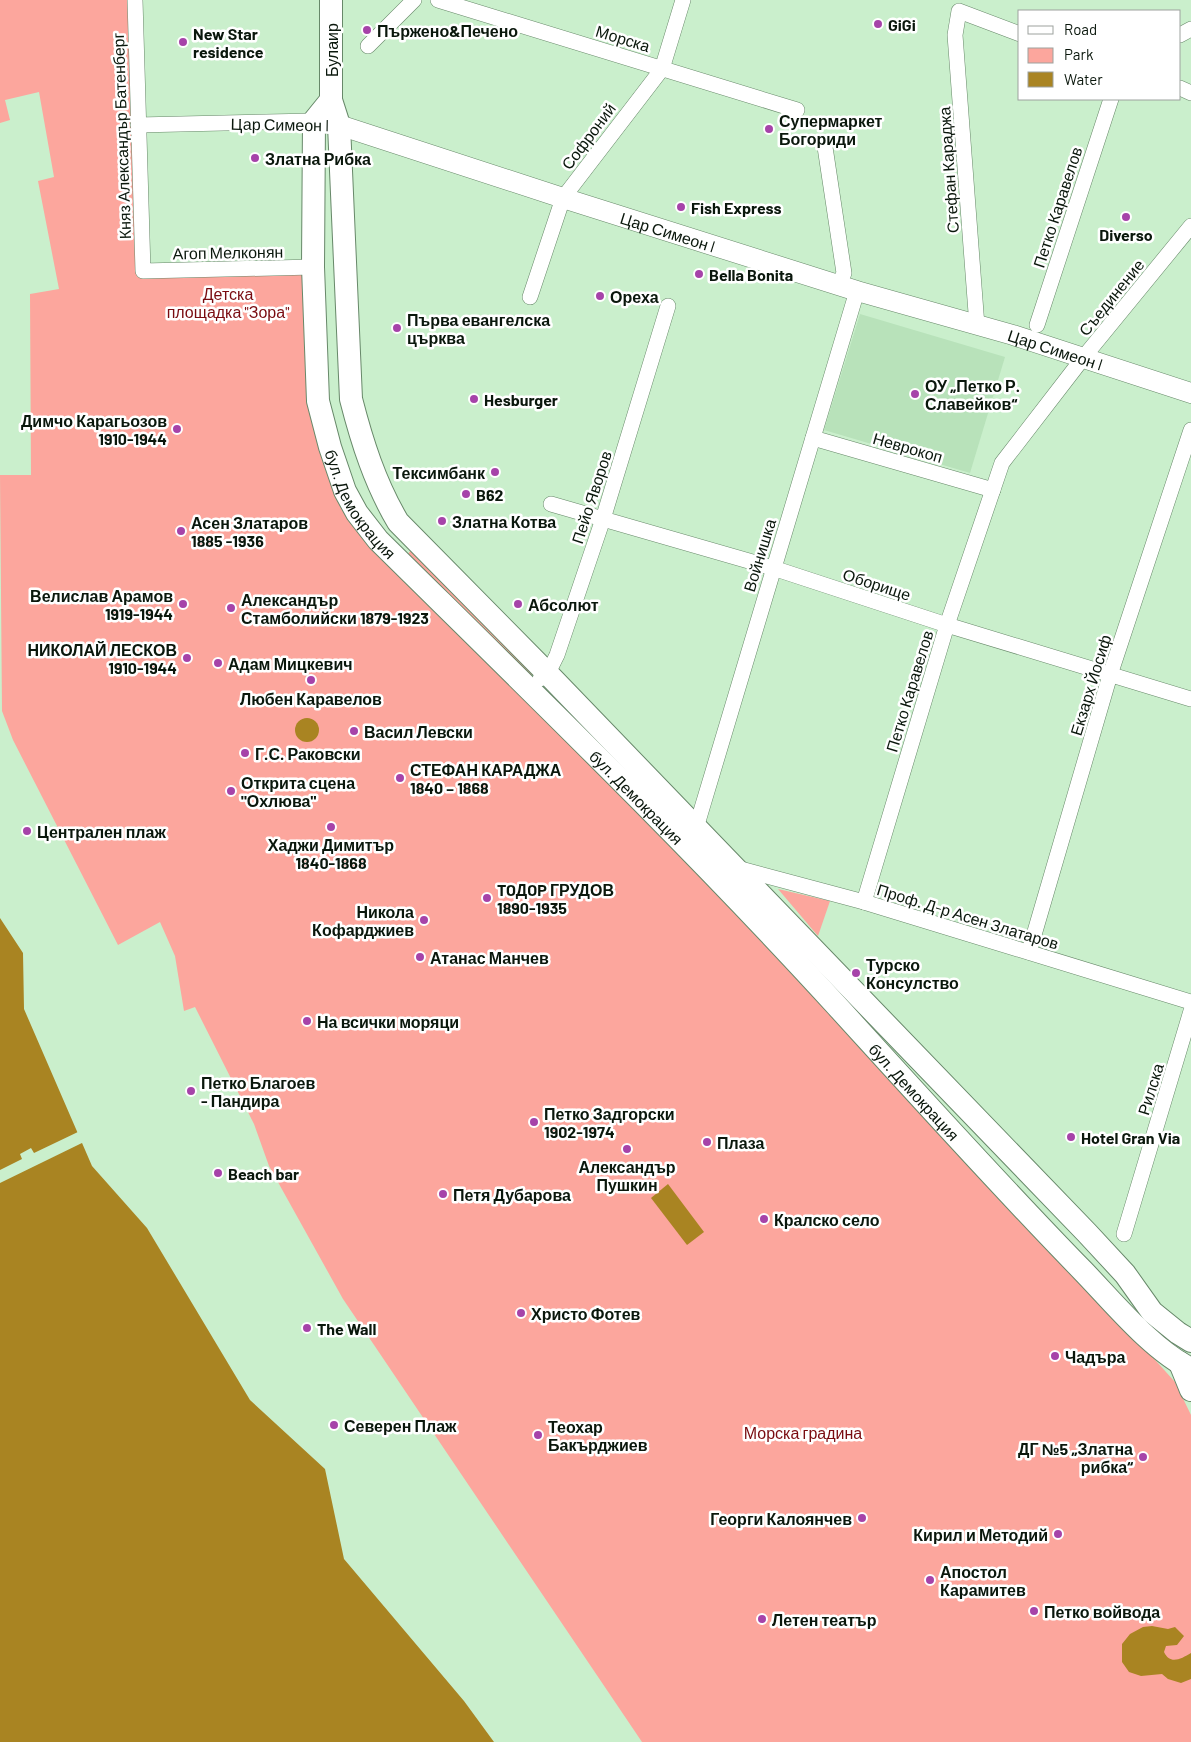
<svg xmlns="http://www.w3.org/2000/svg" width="1191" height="1742" viewBox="0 0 1191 1742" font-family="Barlow,sans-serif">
<rect width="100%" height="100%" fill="#caefcc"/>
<!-- built -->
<path fill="#b8e2ba" d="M 860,314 L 1005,357 L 970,473 L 824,430 Z"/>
<!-- green -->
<g fill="#fca69d">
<path d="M 0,0 L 128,0 L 137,277 L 304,272 L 336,494 L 743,913 L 1103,1302 L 1175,1382 L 1191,1415 L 1191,1742 L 642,1742 L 343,1299 L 269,1166 L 254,1124 L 195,1007 L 184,1011 L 175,956 L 160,922 L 118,945 L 13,740 L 2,711 L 0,475 L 31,475 L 30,294 L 59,289 L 38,181 L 54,177 L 39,92 L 5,100 L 10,120 L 0,123 Z"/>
<path d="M 414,547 L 537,670 L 527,681 L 406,556 Z"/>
<path d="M 778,889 L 830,901 L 818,936 Z"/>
</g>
<!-- water -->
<g fill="#a98422">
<circle cx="307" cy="730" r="12"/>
<path d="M 0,918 L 23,953 L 24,1009 L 92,1166 L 147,1228 L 250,1400 L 325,1469 L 344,1559 L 464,1701 L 494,1742 L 0,1742 Z"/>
<path d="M 668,1184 L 704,1232 L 687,1245 L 651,1198 Z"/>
<path d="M 1152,1626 L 1168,1629 L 1175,1627 L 1184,1636 L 1177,1645 L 1166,1646 L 1164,1652 C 1170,1665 1181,1659 1191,1653 L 1191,1679 L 1181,1683 L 1168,1679 L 1162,1674 L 1141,1676 L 1129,1672 L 1122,1662 L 1122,1644 L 1130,1634 L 1143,1627 Z"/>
</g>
<!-- pier -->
<path fill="#caefcc" d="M 80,1131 L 84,1142 L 0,1183 L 0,1170 L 22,1159 L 20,1154 L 31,1148 L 34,1153 Z"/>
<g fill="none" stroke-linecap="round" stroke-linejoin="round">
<!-- minor casing -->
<g stroke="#678869" stroke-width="16">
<g id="minor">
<path d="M 135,0 L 143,271 L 313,267"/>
<path d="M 438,0 L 797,110"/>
<path d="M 1180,35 L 1191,29"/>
<path d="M 368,46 L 414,0"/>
<path d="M 1180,88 L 1191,93"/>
<path d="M 138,125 L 314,121"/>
<path d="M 825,147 L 844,273 L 839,285"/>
<path d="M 530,297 L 563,198 L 662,69 L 683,0"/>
<path d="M 1037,325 L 1111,99"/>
<path d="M 977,326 L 955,35 L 959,11 L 1020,34"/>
<path d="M 813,438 L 993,490"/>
<path d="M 551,504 L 773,568 L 947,625 L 1191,699"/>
<path d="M 540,679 L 551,667 L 557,655 L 603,519 L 668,306"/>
<path d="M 696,828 L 857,291"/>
<path d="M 737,868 L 864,902 L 1191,1002"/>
<path d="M 864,902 L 947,625 L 1002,463 L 1083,358 L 1191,226"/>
<path d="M 1029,952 L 1110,675 L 1191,430"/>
<path d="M 1124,1234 L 1191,1011"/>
</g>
</g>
<!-- tertiary casing -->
<g stroke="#678869" stroke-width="21">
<g id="tertiary">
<path id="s1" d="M 324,123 L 339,125 L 563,198 L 857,291 L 1013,335 L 1191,393"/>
</g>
</g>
<!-- secondary casing -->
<g stroke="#678869" stroke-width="24">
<g id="secondary">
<path d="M 331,0 L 331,100 L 339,125 L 351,399 C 362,442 375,483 398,522 L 546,672 L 1087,1233 L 1125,1274 L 1152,1312 L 1178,1333 L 1191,1341"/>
<path id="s2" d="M 331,100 L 314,121 L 313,267 L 318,401 L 330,447 L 345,491 L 357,513 L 378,540 C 533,693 690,845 837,1006 C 918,1095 999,1185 1083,1271 C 1114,1303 1152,1350 1191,1369"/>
<path d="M 1180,1363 L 1191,1390"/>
</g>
</g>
<!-- minor -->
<use href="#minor" stroke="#fff" stroke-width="15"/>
<!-- tertiary -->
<use href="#tertiary" stroke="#fff" stroke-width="20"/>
<!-- secondary -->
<use href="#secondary" stroke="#fff" stroke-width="22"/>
</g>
<!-- markers -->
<g fill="#a643a9" stroke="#fff" stroke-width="2">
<circle cx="878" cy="24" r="5"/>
<circle cx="367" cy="30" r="5"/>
<circle cx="183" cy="42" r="5"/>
<circle cx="769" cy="129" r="5"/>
<circle cx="255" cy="158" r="5"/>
<circle cx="681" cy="207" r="5"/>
<circle cx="1126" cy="217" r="5"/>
<circle cx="699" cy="274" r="5"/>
<circle cx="600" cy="296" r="5"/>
<circle cx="397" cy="328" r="5"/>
<circle cx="915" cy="394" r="5"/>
<circle cx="474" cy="399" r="5"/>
<circle cx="177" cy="429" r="5"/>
<circle cx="495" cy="472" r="5"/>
<circle cx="466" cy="494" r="5"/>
<circle cx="442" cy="521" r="5"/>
<circle cx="181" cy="531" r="5"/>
<circle cx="183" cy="604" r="5"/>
<circle cx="518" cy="604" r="5"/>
<circle cx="231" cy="608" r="5"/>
<circle cx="187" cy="658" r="5"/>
<circle cx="218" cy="663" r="5"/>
<circle cx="311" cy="680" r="5"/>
<circle cx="354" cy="731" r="5"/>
<circle cx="245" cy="753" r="5"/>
<circle cx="400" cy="778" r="5"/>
<circle cx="231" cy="791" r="5"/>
<circle cx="331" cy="827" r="5"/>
<circle cx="27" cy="831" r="5"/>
<circle cx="487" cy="898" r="5"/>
<circle cx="424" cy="920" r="5"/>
<circle cx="420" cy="957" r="5"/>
<circle cx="856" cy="973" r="5"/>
<circle cx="307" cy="1021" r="5"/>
<circle cx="191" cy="1091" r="5"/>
<circle cx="534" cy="1122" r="5"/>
<circle cx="1071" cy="1137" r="5"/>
<circle cx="707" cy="1142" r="5"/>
<circle cx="627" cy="1149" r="5"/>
<circle cx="218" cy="1173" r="5"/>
<circle cx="443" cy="1194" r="5"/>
<circle cx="764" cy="1219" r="5"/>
<circle cx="521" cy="1313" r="5"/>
<circle cx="307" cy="1328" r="5"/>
<circle cx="1055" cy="1356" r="5"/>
<circle cx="334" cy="1425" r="5"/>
<circle cx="538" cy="1435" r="5"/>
<circle cx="1143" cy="1457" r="5"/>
<circle cx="862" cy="1518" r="5"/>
<circle cx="1058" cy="1534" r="5"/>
<circle cx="930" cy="1580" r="5"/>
<circle cx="1034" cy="1611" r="5"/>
<circle cx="762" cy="1619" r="5"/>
</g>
<g text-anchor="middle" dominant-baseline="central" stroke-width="5" stroke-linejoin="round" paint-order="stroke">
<!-- poi labels -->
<g font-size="16" font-weight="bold" fill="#0a170c" stroke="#fff" text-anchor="start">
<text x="888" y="24">GiGi</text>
<text x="377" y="30">Пържено&amp;Печено</text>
<text x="193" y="33">New Star<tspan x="193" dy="18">residence</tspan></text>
<text x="779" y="120">Супермаркет<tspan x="779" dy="18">Богориди</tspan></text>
<text x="265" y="158">Златна Рибка</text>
<text x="691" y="207">Fish Express</text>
<text x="1126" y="234" text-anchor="middle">Diverso</text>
<text x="709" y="274">Bella Bonita</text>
<text x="610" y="296">Ореха</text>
<text x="407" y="319">Първа евангелска<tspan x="407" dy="18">църква</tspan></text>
<text x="925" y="385">ОУ „Петко Р.<tspan x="925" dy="18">Славейков“</tspan></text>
<text x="484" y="399">Hesburger</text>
<text x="167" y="420" text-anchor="end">Димчо Карагьозов<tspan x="167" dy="18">1910-1944</tspan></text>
<text x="485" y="472" text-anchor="end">Тексимбанк</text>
<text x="476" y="494">B62</text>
<text x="452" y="521">Златна Котва</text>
<text x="191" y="522">Асен Златаров<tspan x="191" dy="18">1885 -1936</tspan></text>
<text x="173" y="595" text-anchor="end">Велислав Арамов<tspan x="173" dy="18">1919-1944</tspan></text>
<text x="241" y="599">Александър<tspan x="241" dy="18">Стамболийски 1879-1923</tspan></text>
<text x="528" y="604">Абсолют</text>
<text x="177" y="649" text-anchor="end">НИКОЛАЙ ЛЕСКОВ<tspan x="177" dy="18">1910-1944</tspan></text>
<text x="228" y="663">Адам Мицкевич</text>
<text x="311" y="698" text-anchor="middle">Любен Каравелов</text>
<text x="364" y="731">Васил Левски</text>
<text x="255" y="753">Г.С. Раковски</text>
<text x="410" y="769">СТЕФАН КАРАДЖА<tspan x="410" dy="18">1840 – 1868</tspan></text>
<text x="241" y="782">Открита сцена<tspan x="241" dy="18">"Охлюва"</tspan></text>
<text x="37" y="831">Централен плаж</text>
<text x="331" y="844" text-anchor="middle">Хаджи Димитър<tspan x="331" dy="18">1840-1868</tspan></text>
<text x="497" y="889">TOДOP ГРУДОВ<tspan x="497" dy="18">1890-1935</tspan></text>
<text x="414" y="911" text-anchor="end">Никола<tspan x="414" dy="18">Кофарджиев</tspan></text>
<text x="430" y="957">Атанас Манчев</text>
<text x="866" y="964">Турско<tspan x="866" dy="18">Консулство</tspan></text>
<text x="317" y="1021">На всички моряци</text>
<text x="201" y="1082">Петко Благоев<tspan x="201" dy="18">- Пандира</tspan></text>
<text x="544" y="1113">Петко Задгорски<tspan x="544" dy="18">1902-1974</tspan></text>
<text x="1081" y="1137">Hotel Gran Via</text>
<text x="717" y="1142">Плаза</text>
<text x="627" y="1166" text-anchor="middle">Александър<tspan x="627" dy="18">Пушкин</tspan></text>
<text x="228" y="1173">Beach bar</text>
<text x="453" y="1194">Петя Дубарова</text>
<text x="774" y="1219">Кралско село</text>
<text x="531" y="1313">Христо Фотев</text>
<text x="317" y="1328">The Wall</text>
<text x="1065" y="1356">Чадъра</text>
<text x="344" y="1425">Северен Плаж</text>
<text x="548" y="1426">Теохар<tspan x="548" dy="18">Бакърджиев</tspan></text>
<text x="1133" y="1448" text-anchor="end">ДГ №5 „Златна<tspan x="1133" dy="18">рибка“</tspan></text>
<text x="852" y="1518" text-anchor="end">Георги Калоянчев</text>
<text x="1048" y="1534" text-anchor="end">Кирил и Методий</text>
<text x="940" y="1571">Апостол<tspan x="940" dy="18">Карамитев</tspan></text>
<text x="1044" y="1611">Петко войвода</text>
<text x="772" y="1619">Летен театър</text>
</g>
<!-- street labels -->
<g font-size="16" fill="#0a170c" stroke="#fff">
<text transform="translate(623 38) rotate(17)">Морска</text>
<text transform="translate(331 50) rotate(-90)">Булаир</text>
<text transform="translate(280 124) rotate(1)">Цар Симеон I</text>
<text transform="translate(121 136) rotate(-92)">Княз Александър Батенберг</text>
<text transform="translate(588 136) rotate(-53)">Софроний</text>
<text transform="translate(948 170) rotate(-94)">Стефан Караджа</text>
<text transform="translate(1057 207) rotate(-72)">Петко Каравелов</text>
<text stroke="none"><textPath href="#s1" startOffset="361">Цар Симеон I</textPath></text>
<text transform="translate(228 252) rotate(-1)">Агоп Мелконян</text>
<text transform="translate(1111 297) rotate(-51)">Съединение</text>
<text stroke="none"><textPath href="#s1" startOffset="766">Цар Симеон I</textPath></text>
<text transform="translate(908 447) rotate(16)">Неврокоп</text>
<text transform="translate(591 497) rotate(-72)">Пейо Яворов</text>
<text stroke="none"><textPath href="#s2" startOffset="420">бул. Демокрация</textPath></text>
<text transform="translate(759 555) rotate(-73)">Войнишка</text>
<text transform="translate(877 584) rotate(18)">Оборище</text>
<text transform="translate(1090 685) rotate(-73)">Екзарх Йосиф</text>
<text transform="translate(909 691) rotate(-73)">Петко Каравелов</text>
<text stroke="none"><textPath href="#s2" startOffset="825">бул. Демокрация</textPath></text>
<text transform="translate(968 916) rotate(17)">Проф. Д-р Асен Златаров</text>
<text transform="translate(1150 1089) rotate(-73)">Рилска</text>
<text stroke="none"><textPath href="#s2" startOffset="1230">бул. Демокрация</textPath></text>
</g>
<!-- park labels -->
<g font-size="16" fill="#790b10" stroke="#fff">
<text x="228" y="293">Детска<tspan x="228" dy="18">площадка "Зора"</tspan></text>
<text x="803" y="1432">Морска градина</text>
</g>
</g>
<!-- legend -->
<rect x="1018" y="10" width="162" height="90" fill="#ffffff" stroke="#9da29e"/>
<rect x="1028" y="26" width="25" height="8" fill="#ffffff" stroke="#9da29e"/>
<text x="1064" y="35" font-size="15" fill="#0a170c">Road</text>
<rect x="1028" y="48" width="25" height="15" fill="#fca69d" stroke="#9da29e"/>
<text x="1064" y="60" font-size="15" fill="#0a170c">Park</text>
<rect x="1028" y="72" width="25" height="15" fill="#a98422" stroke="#9da29e"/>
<text x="1064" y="85" font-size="15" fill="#0a170c">Water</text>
</svg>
